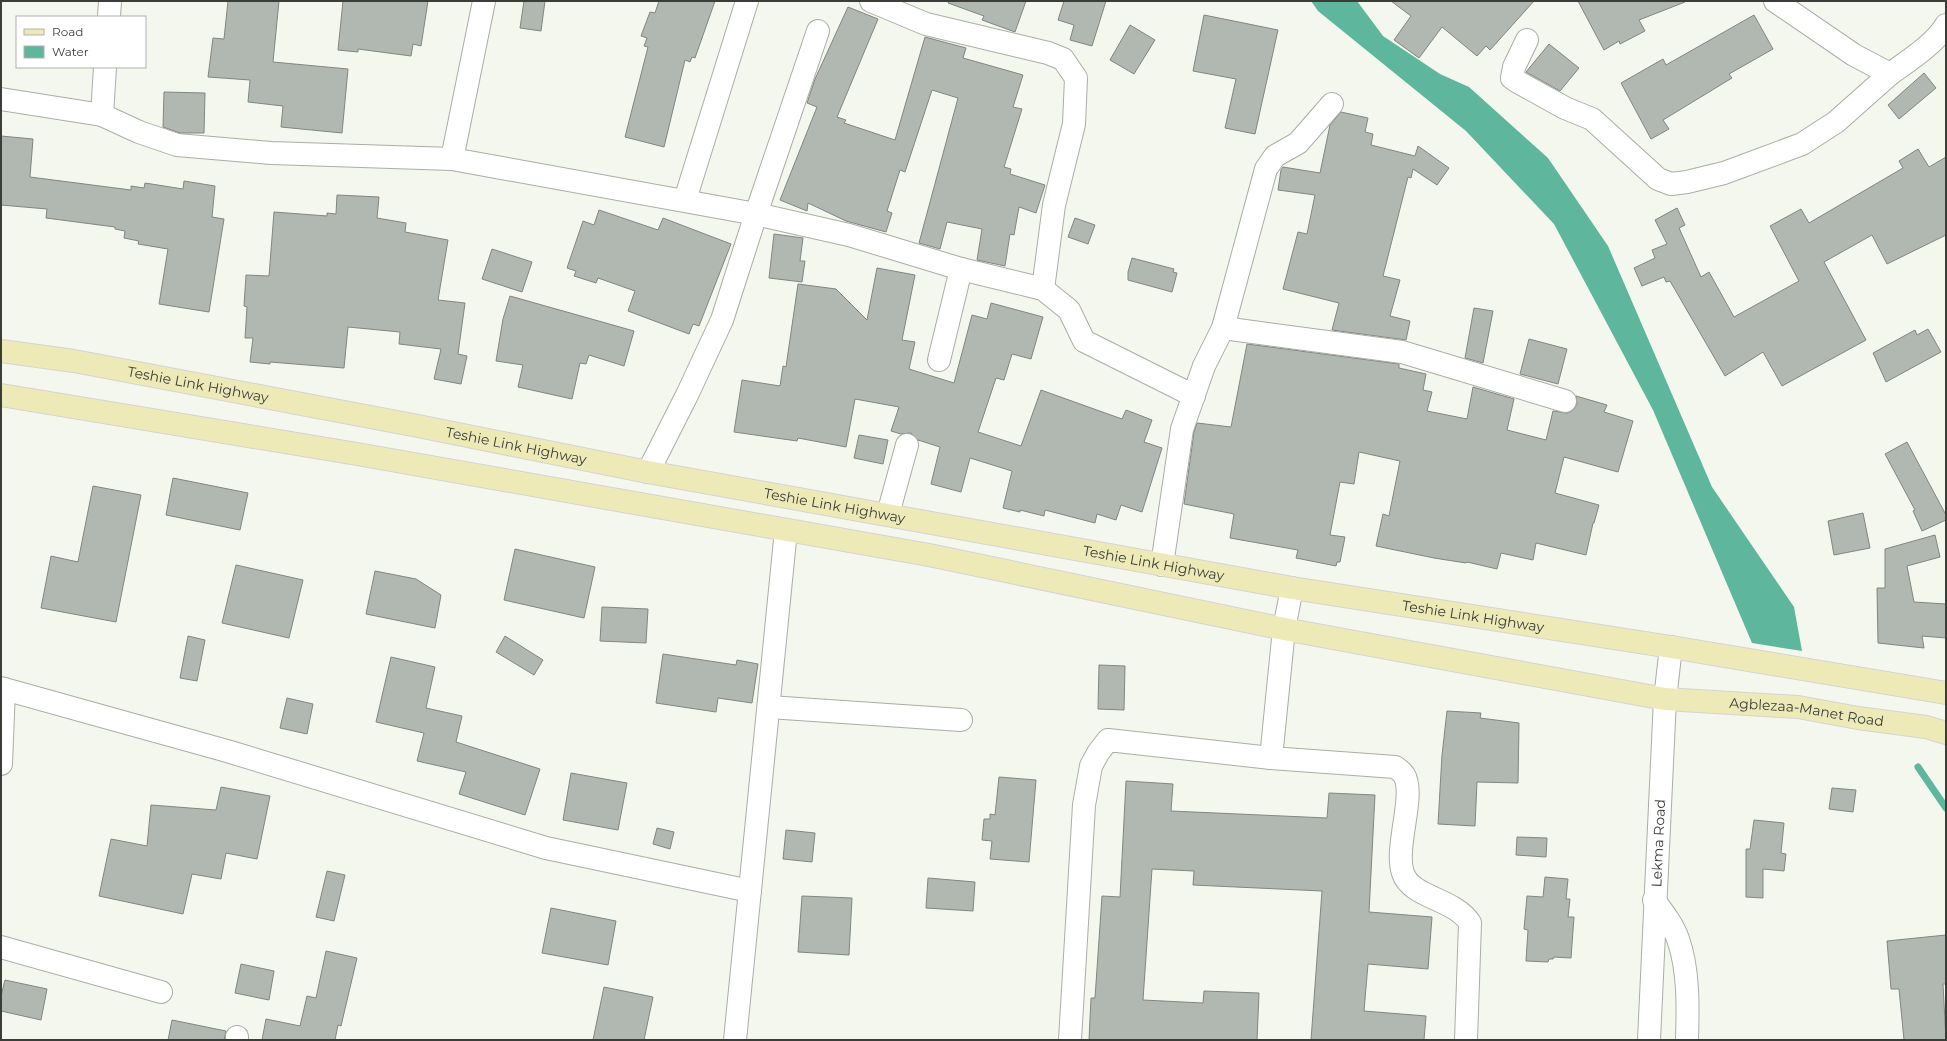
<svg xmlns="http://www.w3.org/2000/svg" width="1947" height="1041" viewBox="0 0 1947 1041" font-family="Montserrat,sans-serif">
<rect width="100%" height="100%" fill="#f3f7ee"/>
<!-- water -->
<path fill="#5eb69d" d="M 1311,1 L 1357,1 L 1383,36 L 1440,74 L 1469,87 L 1548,158 L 1608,246 L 1712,487 L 1794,607 L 1802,651 L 1752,643 L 1653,410 L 1554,224 L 1466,131 L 1318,11 Z"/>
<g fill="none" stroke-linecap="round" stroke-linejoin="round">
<!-- stream -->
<path stroke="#5eb69d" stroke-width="7" d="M 1918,767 L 1946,808"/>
</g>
<!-- building -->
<g fill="#b1b8b2" stroke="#808781">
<path d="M 228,1 L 279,1 L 273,62 L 348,69 L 342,133 L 281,127 L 283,106 L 248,102 L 250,80 L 208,77 L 213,38 L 224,39 Z"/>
<path d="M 343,1 L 428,1 L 421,46 L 413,44 L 411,56 L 358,49 L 358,52 L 338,50 Z"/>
<path d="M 524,1 L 545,1 L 541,31 L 520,28 Z"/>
<path d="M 659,1 L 715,1 L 695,58 L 692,57 L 690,62 L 685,60 L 664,147 L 625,137 L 648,47 L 644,46 L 647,38 L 641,36 L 650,12 L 655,13 Z"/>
<path d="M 949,1 L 1026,1 L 1015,32 L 982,20 L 984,16 L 948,3 Z"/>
<path d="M 1064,1 L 1106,1 L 1092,46 L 1070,40 L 1074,25 L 1058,20 Z"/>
<path d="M 1391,1 L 1534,1 L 1490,50 L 1486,46 L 1477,56 L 1442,27 L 1419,58 L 1394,40 L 1411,16 Z"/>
<path d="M 1578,1 L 1685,1 L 1685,2 L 1639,20 L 1645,31 L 1620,44 L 1619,41 L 1604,50 Z"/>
<path d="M 848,7 L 878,19 L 837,117 L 846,120 L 844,123 L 895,140 L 925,37 L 966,48 L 963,58 L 1023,75 L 1013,107 L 1022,109 L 1004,167 L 1011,169 L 1010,174 L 1045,185 L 1036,213 L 1019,207 L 1014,235 L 1010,234 L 1005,266 L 977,260 L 982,229 L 947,222 L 940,249 L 919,243 L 958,98 L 932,90 L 905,172 L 900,170 L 887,211 L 892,213 L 886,232 L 846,221 L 808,203 L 807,211 L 780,200 L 817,107 L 807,103 L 815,79 Z"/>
<path d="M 1204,15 L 1278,30 L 1255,134 L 1225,128 L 1236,79 L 1193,71 Z"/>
<path d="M 1754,15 L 1773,49 L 1729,74 L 1732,78 L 1663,120 L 1669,129 L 1651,139 L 1621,83 L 1663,59 L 1666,65 Z"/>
<path d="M 1130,25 L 1155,40 L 1134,74 L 1110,60 Z"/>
<path d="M 1549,44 L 1579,68 L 1560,91 L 1526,72 Z"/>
<path d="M 1924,73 L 1936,88 L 1899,119 L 1888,105 Z"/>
<path d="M 164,92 L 205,93 L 204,133 L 180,133 L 163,127 Z"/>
<path d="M 1341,112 L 1368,118 L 1365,132 L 1373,134 L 1371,145 L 1415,156 L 1418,146 L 1449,168 L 1437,185 L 1413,169 L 1411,178 L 1408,177 L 1383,276 L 1400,280 L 1390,316 L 1410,321 L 1406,340 L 1332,330 L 1339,303 L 1283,289 L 1298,232 L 1307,234 L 1315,195 L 1278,190 L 1281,170 L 1283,167 L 1320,173 L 1330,125 Z"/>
<path d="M 1,136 L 33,139 L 30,177 L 131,190 L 131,186 L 144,188 L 145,183 L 183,189 L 184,181 L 215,186 L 212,217 L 224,219 L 209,312 L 159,304 L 168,249 L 138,244 L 139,241 L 124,238 L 125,231 L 115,229 L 115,227 L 46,218 L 47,209 L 1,205 Z"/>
<path d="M 1918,149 L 1929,167 L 1946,157 L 1946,235 L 1887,264 L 1872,235 L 1824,262 L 1866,340 L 1782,386 L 1763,352 L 1725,376 L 1670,281 L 1666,282 L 1664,277 L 1642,286 L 1634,268 L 1655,258 L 1652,250 L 1667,244 L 1655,220 L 1677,208 L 1685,225 L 1679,228 L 1701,277 L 1709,272 L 1734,317 L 1799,281 L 1770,226 L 1801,209 L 1809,223 L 1903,168 L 1899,161 Z"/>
<path d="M 337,195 L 379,197 L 377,218 L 406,223 L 405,232 L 448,240 L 438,300 L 465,303 L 458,354 L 467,356 L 461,384 L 434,379 L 441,349 L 399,344 L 400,332 L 348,327 L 344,368 L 270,362 L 270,364 L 250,362 L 253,338 L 245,338 L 247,307 L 244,306 L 246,275 L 269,276 L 274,212 L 327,216 L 327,213 L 336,214 Z"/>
<path d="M 599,210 L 658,230 L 663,218 L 731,244 L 699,326 L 693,324 L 689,334 L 628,311 L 635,291 L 598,278 L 596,283 L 574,276 L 576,271 L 567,268 L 583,221 L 594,225 Z"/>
<path d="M 1075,218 L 1095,225 L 1088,244 L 1068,237 Z"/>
<path d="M 774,234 L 803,238 L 800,261 L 805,261 L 802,282 L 769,278 Z"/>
<path d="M 492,249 L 532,262 L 522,292 L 482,279 Z"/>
<path d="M 1132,258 L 1174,269 L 1173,272 L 1177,273 L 1172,292 L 1128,280 L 1128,272 Z"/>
<path d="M 877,268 L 915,275 L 902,340 L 915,342 L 909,369 L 954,383 L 972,315 L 987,319 L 991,303 L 1043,317 L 1031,359 L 1012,354 L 1004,380 L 996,378 L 978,432 L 1021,446 L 1041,390 L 1122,419 L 1126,410 L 1152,420 L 1144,442 L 1162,448 L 1142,512 L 1121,505 L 1116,520 L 1097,514 L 1095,523 L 1045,510 L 1044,516 L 1020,510 L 1020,512 L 1003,508 L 1012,471 L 970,458 L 961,492 L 931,484 L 940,447 L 918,440 L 911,433 L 901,434 L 891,431 L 899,407 L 855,399 L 846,447 L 798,438 L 797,441 L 734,432 L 742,380 L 780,386 L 783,366 L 786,367 L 798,284 L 836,289 L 867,320 Z"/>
<path d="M 510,296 L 634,331 L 624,366 L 589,355 L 586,364 L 580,363 L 572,399 L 518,387 L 523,365 L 496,361 L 503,319 Z"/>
<path d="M 1474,308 L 1493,311 L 1483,363 L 1465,358 Z"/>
<path d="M 1928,329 L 1941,352 L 1886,382 L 1873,353 L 1915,330 L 1917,335 Z"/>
<path d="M 1529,339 L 1567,349 L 1558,384 L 1520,374 Z"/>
<path d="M 1247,344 L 1399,364 L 1399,368 L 1426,374 L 1423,390 L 1432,392 L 1427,411 L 1467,419 L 1473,387 L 1514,399 L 1507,430 L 1546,440 L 1553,411 L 1567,413 L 1573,410 L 1577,404 L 1576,396 L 1607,405 L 1604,412 L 1633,421 L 1618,472 L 1564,457 L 1555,493 L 1599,505 L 1594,523 L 1593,523 L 1586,555 L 1536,543 L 1533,560 L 1501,553 L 1497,569 L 1467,562 L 1466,563 L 1434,558 L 1376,546 L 1383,514 L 1389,516 L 1400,461 L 1359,452 L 1354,484 L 1340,482 L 1330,535 L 1345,537 L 1340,562 L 1337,562 L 1336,566 L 1296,558 L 1298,550 L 1230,538 L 1234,514 L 1184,504 L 1194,432 L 1197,423 L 1231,427 Z"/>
<path d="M 859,435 L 888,440 L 883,464 L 854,458 Z"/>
<path d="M 1907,442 L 1946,515 L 1946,520 L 1922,531 L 1913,511 L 1915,510 L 1885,454 Z"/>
<path d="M 173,478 L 248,493 L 240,530 L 166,515 Z"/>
<path d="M 93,486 L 141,495 L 116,622 L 41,608 L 51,556 L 78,562 Z"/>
<path d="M 1863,513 L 1870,548 L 1834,555 L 1828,521 Z"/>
<path d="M 1935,535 L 1940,557 L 1907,566 L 1914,602 L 1946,604 L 1946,638 L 1922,636 L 1924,648 L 1878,643 L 1877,588 L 1885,588 L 1885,549 Z"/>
<path d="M 515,549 L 595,567 L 584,618 L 504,600 Z"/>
<path d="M 236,565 L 303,580 L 289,638 L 222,623 Z"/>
<path d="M 375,571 L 416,579 L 441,595 L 435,628 L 366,614 Z"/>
<path d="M 602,607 L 648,609 L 646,643 L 600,641 Z"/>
<path d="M 188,636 L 205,640 L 197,681 L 180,678 Z"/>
<path d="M 505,636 L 543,660 L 534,675 L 496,652 Z"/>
<path d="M 663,654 L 736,665 L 737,660 L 758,664 L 752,703 L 718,698 L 716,712 L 656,703 Z"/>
<path d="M 391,657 L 435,667 L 426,708 L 462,716 L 456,742 L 540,769 L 525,815 L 459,794 L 466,772 L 417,761 L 424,733 L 376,722 Z"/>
<path d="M 1099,665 L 1125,666 L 1124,710 L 1098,709 Z"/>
<path d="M 287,698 L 313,704 L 307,734 L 280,728 Z"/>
<path d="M 1447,711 L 1481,713 L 1480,718 L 1519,723 L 1518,783 L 1477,782 L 1475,826 L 1438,824 L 1442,755 Z"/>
<path d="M 571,773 L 627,783 L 618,830 L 563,820 Z"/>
<path d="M 999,777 L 1036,780 L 1029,862 L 990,859 L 992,841 L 982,840 L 984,819 L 990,819 L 990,814 L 995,815 Z"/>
<path d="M 1126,781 L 1173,784 L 1171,811 L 1327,818 L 1329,793 L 1375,795 L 1369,912 L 1432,917 L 1428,969 L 1368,964 L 1364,1011 L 1426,1016 L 1424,1040 L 1311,1040 L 1322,891 L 1193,885 L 1194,871 L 1152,869 L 1143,1000 L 1203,1003 L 1204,991 L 1259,993 L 1257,1040 L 1089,1040 L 1091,998 L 1095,998 L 1102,896 L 1120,897 Z"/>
<path d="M 221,787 L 270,796 L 257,859 L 226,853 L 221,879 L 192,874 L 183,914 L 99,896 L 111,839 L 147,846 L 151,805 L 216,810 Z"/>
<path d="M 1832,788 L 1856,790 L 1853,812 L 1829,809 Z"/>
<path d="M 1754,820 L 1784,823 L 1781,853 L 1786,854 L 1784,871 L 1763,869 L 1763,898 L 1746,897 L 1746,849 L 1750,849 Z"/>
<path d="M 657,828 L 674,832 L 670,849 L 653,844 Z"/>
<path d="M 786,830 L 815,833 L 812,862 L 783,859 Z"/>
<path d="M 1517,837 L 1547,838 L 1546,857 L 1516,855 Z"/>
<path d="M 327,871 L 345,875 L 334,921 L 316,917 Z"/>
<path d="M 1545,877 L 1568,879 L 1566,899 L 1570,899 L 1568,917 L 1574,917 L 1571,958 L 1554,957 L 1553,959 L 1549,959 L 1548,962 L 1526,961 L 1528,930 L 1524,929 L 1527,896 L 1543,897 Z"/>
<path d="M 928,878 L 975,882 L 973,911 L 926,908 Z"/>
<path d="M 802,896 L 852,898 L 849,955 L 798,952 Z"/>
<path d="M 551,908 L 616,921 L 608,965 L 542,953 Z"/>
<path d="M 1946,935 L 1946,984 L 1943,984 L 1946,1040 L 1904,1040 L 1899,989 L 1891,989 L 1887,941 Z"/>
<path d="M 326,951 L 357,958 L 341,1026 L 338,1025 L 335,1040 L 262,1040 L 266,1019 L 300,1026 L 307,996 L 316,998 Z"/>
<path d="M 241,964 L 274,971 L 269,1000 L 235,993 Z"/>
<path d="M 5,980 L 47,989 L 41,1020 L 1,1011 L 1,996 Z"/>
<path d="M 604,987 L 653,997 L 644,1040 L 593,1040 Z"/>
<path d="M 172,1020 L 226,1031 L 224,1040 L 168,1040 Z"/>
</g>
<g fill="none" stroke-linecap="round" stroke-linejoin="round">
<!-- minor casing -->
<g stroke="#aaaea6" stroke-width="24">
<g id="minor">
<path d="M 871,1 L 926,24 L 1048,53 L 1063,59 L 1076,78 L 1074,124 L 1054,205 L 1043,289"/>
<path d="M 1775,1 L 1854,55 L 1890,74 C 1908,61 1935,44 1946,25"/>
<path d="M 109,17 L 110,1"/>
<path d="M 1527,40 L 1514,67 L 1512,78 L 1518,82 L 1565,108 L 1592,119 L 1658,179 L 1671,184 L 1687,182 L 1724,173 L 1802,144 L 1836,122 L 1890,74"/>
<path d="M 1,99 L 102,115 L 139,132 L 177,145 L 271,153 L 452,159 L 484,1"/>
<path d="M 102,115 L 105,67"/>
<path d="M 452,159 L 756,214 L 849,235 L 961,269 L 1043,289 L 1069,310 L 1084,341 L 1194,396"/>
<path d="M 685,200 L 747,1"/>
<path d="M 1223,328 L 1402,352 L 1565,401"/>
<path d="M 939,360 L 961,269"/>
<path d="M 648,472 L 687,395 L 722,320 L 756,214 L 818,31"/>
<path d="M 888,514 L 907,445"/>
<path d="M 1162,565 L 1182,429 L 1204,366 L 1223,328 L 1266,169 L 1275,156 L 1298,143 L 1332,104"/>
<path d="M 1,688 L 227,751 L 546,848 L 750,891"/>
<path d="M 769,707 L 961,720"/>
<path d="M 1271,758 L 1284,629 L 1292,588"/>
<path d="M 1,764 L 4,689"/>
<path d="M 1654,900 C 1663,912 1673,925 1678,939 C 1689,970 1688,1008 1687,1040"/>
<path d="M 1,947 L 161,992"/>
<path d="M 237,1040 L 237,1037"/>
<path d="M 735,1040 L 786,530"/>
<path d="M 1070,1040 L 1084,805 L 1091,766 L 1098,753 L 1108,740 L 1271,758 L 1395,767 C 1398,769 1402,772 1404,775 C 1416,795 1394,848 1403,873 C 1411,898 1454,898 1470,923 L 1466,1040"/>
<path id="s1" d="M 1649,1040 L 1665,699 L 1671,647"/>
</g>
</g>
<!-- major casing -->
<g stroke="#d4d4d3" stroke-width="24">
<g id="major">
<path id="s2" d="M 1,351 L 74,361 L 418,426 L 648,472 L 1292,588 L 1671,647 L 1946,693"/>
<path id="s3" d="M 1,395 L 357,454 L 929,555 L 1284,629 L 1665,699 L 1798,707 L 1858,718 L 1926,727 L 1946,733"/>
</g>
</g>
<!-- minor -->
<use href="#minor" stroke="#fff" stroke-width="22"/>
<!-- major -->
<use href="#major" stroke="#edeab8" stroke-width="22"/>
</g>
<g text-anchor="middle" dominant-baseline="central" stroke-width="3" stroke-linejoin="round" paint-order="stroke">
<!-- street labels -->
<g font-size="14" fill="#3b3d39" stroke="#fff">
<text stroke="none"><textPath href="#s2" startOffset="200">Teshie Link Highway</textPath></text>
<text stroke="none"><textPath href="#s2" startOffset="524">Teshie Link Highway</textPath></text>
<text stroke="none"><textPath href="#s2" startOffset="848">Teshie Link Highway</textPath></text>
<text stroke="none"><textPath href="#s2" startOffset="1172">Teshie Link Highway</textPath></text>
<text stroke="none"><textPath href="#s2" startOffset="1496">Teshie Link Highway</textPath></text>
<text stroke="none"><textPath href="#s3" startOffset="1834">Agblezaa-Manet Road</textPath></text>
<text stroke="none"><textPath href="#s1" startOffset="197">Lekma Road</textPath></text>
</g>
</g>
<!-- border -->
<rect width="1947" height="1041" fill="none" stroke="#3b3d39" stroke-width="4"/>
<!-- legend -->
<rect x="16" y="16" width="130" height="52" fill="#ffffff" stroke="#b1b1b0"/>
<rect x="24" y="29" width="20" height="6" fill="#edeab8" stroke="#b1b1b0"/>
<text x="52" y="36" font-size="12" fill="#3b3d39">Road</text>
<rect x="24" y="46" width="20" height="12" fill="#5eb69d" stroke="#b1b1b0"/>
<text x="52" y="56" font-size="12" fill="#3b3d39">Water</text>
</svg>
